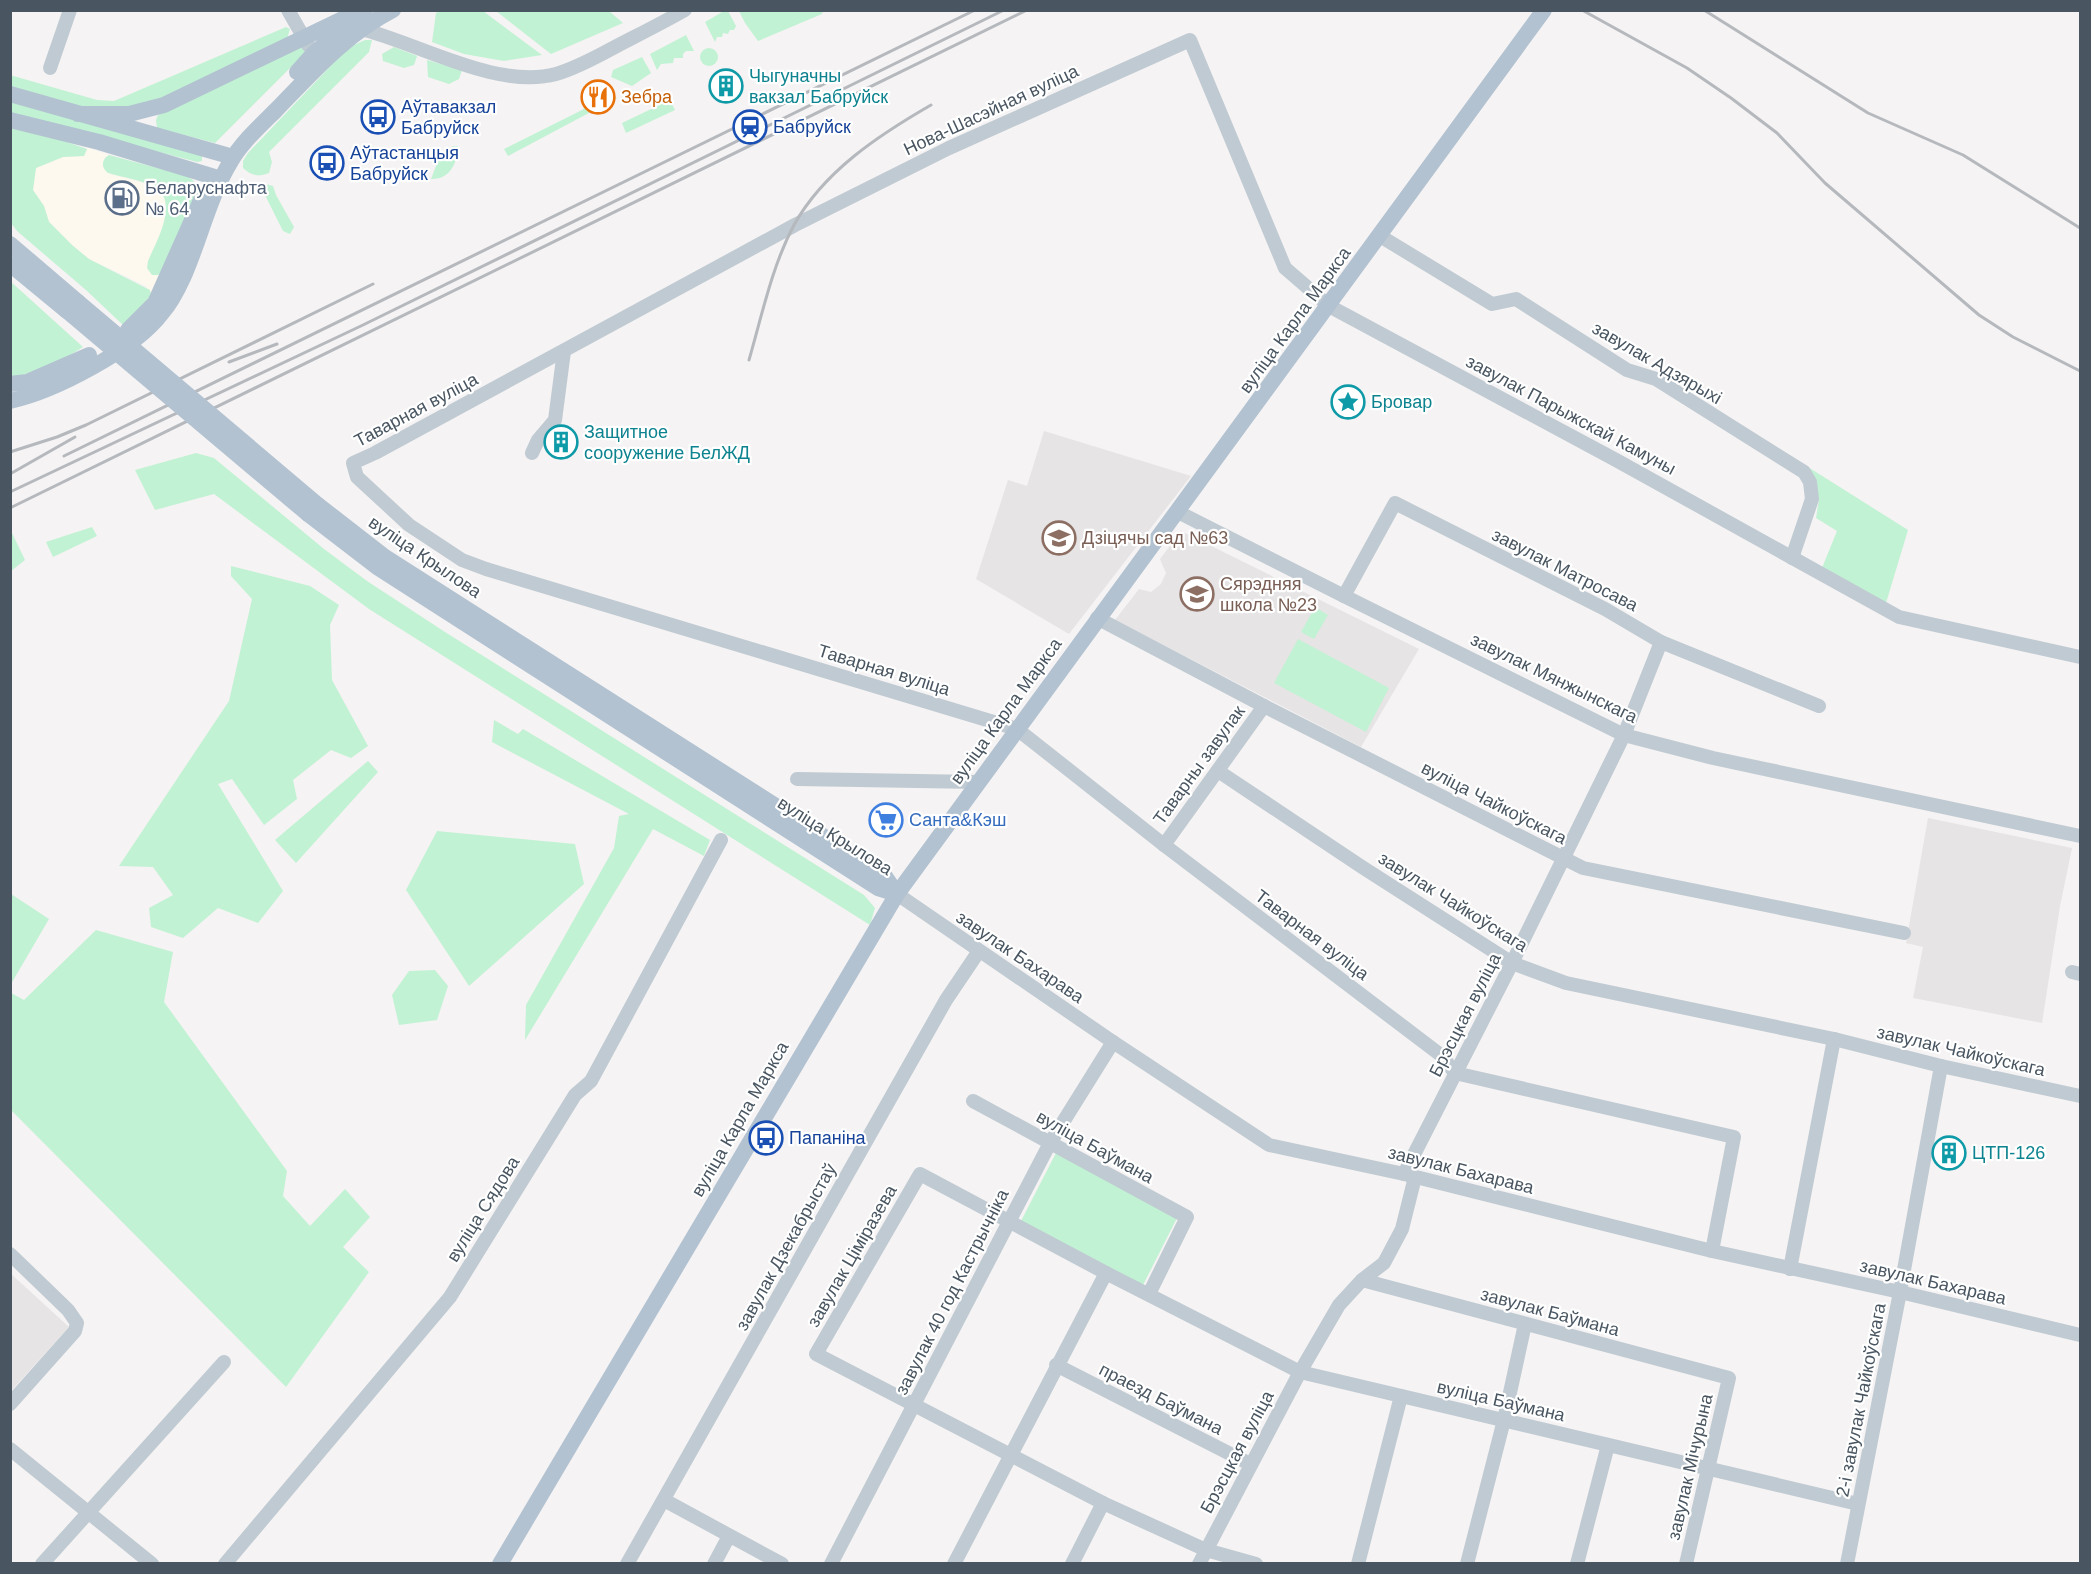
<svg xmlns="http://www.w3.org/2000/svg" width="2091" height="1574" viewBox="0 0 2091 1574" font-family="Arial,sans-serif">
<rect width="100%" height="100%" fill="#f5f3f3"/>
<!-- commercial -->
<path fill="#fdf9ee" d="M 86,147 L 109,155 L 104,158 L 108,173 L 154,186 L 161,192 L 165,200 L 167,212 L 164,222 L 164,270 L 151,295 L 146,286 L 89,259 L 72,245 L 49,221 L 44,206 L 33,190 L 36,168 L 63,157 L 84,156 L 87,149 Z"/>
<!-- education -->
<g fill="#e6e4e5">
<path d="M 1044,431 L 1191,476 L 1069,634 L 976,579 L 1008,480 L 1027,486 Z"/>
<path d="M 1181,531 L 1419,649 L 1361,747 L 1115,620 L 1139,589 L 1151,592 L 1161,584 L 1166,573 L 1160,559 Z"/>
<path d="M 1928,818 L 2072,848 L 2060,906 L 2042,1023 L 1913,998 L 1923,947 L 1906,943 Z"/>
<path d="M 10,1273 L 69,1327 L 11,1391 L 10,1391 Z"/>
</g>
<!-- green -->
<g fill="#c2f2d4">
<path d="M 440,11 L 483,11 L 542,55 L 504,61 L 464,54 L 432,42 L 436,13 Z"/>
<path d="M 496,11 L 609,11 L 623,23 L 551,54 Z"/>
<path d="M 724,11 L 728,11 L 736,26 L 734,30 L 730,30 L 728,34 L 723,33 L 722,37 L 717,37 L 715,42 L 705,22 Z"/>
<path d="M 739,11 L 823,11 L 822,14 L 758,41 L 745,23 Z"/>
<path d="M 286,27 L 290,29 L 287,39 L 168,96 L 132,107 L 107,109 L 62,104 L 11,89 L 10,75 L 97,100 L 114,101 Z"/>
<path d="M 686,35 L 694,51 L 686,51 L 683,54 L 683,58 L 674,58 L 673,63 L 661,64 L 657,70 L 650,54 Z"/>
<path d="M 365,40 L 372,40 L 369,52 L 269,152 L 272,162 L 269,173 C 258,177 252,176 243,168 L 243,161 L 248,153 L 342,54 L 354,45 Z"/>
<path d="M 304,45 L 306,52 L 215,143 L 157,128 L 156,120 L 158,115 Z"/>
<path d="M 394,47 L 417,56 L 414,65 L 404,68 L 383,61 L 382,54 Z"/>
<circle cx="709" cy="57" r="9"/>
<path d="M 642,57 L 651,73 L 632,86 L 611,77 L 613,70 Z"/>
<path d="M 427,60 L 462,70 L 459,79 L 449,84 L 428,77 Z"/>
<path d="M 607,95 L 617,98 L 508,156 L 504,149 L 582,110 L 589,104 Z"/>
<path d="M 670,100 L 675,110 L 626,133 L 622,123 Z"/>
<path d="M 11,101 L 202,156 L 202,161 L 197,162 L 11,113 Z"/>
<path d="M 11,127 L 41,133 L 87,149 L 84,156 L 63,157 L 36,168 L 33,190 L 44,206 L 49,222 L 72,245 L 89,259 L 150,290 L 151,295 L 124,326 L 86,290 L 17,231 L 11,223 Z"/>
<path d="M 453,146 L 458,146 C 458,163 449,180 431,179 L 441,153 Z"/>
<path d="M 109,155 L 187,176 C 194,180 197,183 197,192 L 164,270 L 158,275 L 152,275 L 147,268 L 148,261 C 156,242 181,200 153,186 C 140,180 122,177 108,173 C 101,168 101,160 109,155 Z"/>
<path d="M 266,184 L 273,186 L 276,195 L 294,227 L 290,234 L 283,231 L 263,191 L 263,186 Z"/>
<path d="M 10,281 L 83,347 L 56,364 L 10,379 Z"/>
<path d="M 196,453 L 214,458 L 324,549 L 367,581 L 445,632 L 864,895 L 875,908 L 870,925 L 369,609 L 214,494 L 155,510 L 135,470 Z"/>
<path d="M 1808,467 L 1908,530 L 1886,603 L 1822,568 L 1837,531 L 1816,518 L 1819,499 Z"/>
<path d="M 92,527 L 97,536 L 53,557 L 46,542 Z"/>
<path d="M 11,531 L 25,560 L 11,571 L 10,571 Z"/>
<path d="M 231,566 L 310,586 L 339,605 L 330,625 L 332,680 L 368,746 L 351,758 L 331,750 L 293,780 L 297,799 L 264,825 L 232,779 L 218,784 L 283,891 L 258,923 L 218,908 L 183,938 L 151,927 L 149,908 L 173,895 L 153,867 L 119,866 L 229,701 L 252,599 L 231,576 Z"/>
<path d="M 1315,607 L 1328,615 L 1314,639 L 1301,632 Z"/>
<path d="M 1298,639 L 1389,688 L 1366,732 L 1274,683 Z"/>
<path d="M 494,720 L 518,734 L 523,729 L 710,840 L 704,856 L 653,829 L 525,1040 L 526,1005 L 614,848 L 619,816 L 629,814 L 492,742 Z"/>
<path d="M 368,761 L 378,772 L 296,863 L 275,840 Z"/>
<path d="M 437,831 L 575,844 L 584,884 L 469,986 L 406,890 Z"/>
<path d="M 11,894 L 49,919 L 11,984 Z"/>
<path d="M 96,930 L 173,952 L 164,1002 L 287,1171 L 283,1196 L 310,1226 L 345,1189 L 370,1217 L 343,1247 L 369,1272 L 286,1387 L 11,1110 L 11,993 L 24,1000 Z"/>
<path d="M 435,970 L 448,986 L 437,1020 L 399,1025 L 392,995 L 409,971 Z"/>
<path d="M 1056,1153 L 1177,1218 L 1143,1285 L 1021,1221 Z"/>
</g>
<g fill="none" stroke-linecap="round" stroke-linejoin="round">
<!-- minor -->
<g stroke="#c0cad2" stroke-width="14">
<path d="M 288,10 L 308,45"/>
<path d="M 361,29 C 418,43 497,90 556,74 C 577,68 596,57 615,47 C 638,35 662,23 685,10"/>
<path d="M 50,68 L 70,10"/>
<path d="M 1380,236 L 1492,304 L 1516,299 L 1627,370 L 1656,379 L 1804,472 L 1810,482 L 1812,499 L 1792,558"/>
<path d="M 532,453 L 538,440 L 555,420 L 564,351"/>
<path d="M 1178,512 L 1344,596 L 1624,735 L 1713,758 L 2080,836"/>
<path d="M 1344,596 L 1395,503 L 1605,609 L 1661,642 L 1819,706"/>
<path d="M 1097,618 L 1264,706 L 1583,868 L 1904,933"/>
<path d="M 1218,771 L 1362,867 L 1512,963 L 1566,983 L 1834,1039 L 1941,1066 L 2080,1096"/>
<path d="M 797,779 L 978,782"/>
<path d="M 1164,845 L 1264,706"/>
<path d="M 897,894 L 1113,1042 L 1269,1145 L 1404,1174 L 1712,1251 L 1900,1292 L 2080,1335"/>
<path d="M 2072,972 L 2080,974"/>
<path d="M 973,1101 L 1187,1217 L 1149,1294"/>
<path d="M 1404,1174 L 1512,963 L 1624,735 L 1661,642"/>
<path d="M 1712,1251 L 1734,1137 L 1455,1073 L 1442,1056 L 1164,845 L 1017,729 L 486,569 L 462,560 L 409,525 L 357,477 L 353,463 L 375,453 L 795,225 L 949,148 L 1190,40 L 1285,268 L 1329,306 L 1616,460 L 1899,617 L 2080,657"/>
<path d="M 10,1254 L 68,1310 L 77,1323 L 75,1331 L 10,1404"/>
<path d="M 1790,1269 L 1834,1039"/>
<path d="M 1362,1280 L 1729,1378 L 1686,1564"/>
<path d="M 1056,1365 L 1250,1464"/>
<path d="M 10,1449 L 152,1564"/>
<path d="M 664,1500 L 782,1564"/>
<path d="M 42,1564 L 224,1362"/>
<path d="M 225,1564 L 450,1297 L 575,1095 L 591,1081 L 721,840"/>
<path d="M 627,1564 L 946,1000 L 979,951"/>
<path d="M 714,1564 L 729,1536"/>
<path d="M 831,1564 L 1050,1143 L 1113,1042"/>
<path d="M 954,1564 L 1106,1273"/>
<path d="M 1072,1564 L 1103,1503"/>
<path d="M 1199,1564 L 1300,1372 L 1339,1305 L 1362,1280 L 1384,1263 L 1402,1229 L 1415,1177"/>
<path d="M 1256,1564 L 1206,1550 L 1103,1503 L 816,1354 L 920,1174 L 1106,1273 L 1300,1372 L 1858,1504"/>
<path d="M 1358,1564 L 1401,1396"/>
<path d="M 1467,1564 L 1504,1420 L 1525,1324"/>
<path d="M 1577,1564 L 1608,1445"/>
<path d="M 1847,1564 L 1900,1292 L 1941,1066"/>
</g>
<!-- major -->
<g stroke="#b2c2d1" stroke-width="16">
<path d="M 297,72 L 314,53 L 365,10"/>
<path d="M 10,94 L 233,157"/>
<path d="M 78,114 L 129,114 L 164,105 L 351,15"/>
<path d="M 10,120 L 99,142 L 221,179"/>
<path d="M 10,244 L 78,302"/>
<path d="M 10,264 L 67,311"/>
<path d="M 128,330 L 155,303 L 201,200"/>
<path d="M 10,384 L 27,382 L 89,355"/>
<path d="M 10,401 C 55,391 134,350 162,313 C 171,303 177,291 183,278 C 200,240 209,197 231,161 C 242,142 261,125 276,110 C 312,73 346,34 393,10"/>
<path d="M 318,505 L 385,557 L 884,875 L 897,894"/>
<path d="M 308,514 L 377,567 L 878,888 L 897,894"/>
<path d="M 500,1564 L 897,894 L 1544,10"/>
</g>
<!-- rail -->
<g stroke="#b5b8bd" stroke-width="3">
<path d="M 1582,10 L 1687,68 L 1731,98 L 1777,133 L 1825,183 L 1979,315 L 2013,337 L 2080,371"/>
<path d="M 1704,10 L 1868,113 L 1963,155 L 2080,228"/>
<path d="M 749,360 C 762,315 772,266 794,225 C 824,171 879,135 931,105"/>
<path d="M 229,362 L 277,344"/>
<path d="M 10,452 L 57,437 L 86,425 L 373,284"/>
<path d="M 64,456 L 975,10"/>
<path d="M 10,474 L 75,437"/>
<path d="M 10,492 L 363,325 L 1004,10"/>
<path d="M 10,508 L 1027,10"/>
</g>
<!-- major-bridge -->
<g stroke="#b2c2d1" stroke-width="16">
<path d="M 78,302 L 318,505"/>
<path d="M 67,311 L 308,514"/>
</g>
</g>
<!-- icons -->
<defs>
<g id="building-ring" transform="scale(1.725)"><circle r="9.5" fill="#fff" stroke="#0f9aa8" stroke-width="1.5"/><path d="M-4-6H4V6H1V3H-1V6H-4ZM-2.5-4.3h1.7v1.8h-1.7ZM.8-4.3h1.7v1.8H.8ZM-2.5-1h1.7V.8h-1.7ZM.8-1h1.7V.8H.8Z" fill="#0f9aa8"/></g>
<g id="restaurant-ring" transform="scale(1.725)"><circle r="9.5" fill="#fff" stroke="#e8710a" stroke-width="1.5"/><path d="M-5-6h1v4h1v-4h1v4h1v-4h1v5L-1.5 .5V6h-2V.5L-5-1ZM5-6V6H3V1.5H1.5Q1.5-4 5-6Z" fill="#e8710a"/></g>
<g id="bus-ring" transform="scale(1.725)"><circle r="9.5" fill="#fff" stroke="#1a4fb4" stroke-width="1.5"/><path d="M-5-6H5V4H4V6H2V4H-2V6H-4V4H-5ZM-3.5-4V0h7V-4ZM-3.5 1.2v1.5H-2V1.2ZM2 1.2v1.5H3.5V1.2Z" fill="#1a4fb4"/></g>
<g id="station-ring" transform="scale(1.725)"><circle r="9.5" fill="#fff" stroke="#1a4fb4" stroke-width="1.5"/><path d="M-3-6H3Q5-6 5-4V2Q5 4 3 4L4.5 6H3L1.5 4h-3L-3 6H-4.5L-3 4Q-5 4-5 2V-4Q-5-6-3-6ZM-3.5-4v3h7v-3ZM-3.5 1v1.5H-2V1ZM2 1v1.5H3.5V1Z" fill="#1a4fb4"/></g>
<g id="fuel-ring" transform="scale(1.725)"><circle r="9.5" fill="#fff" stroke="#5c6f8a" stroke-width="1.5"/><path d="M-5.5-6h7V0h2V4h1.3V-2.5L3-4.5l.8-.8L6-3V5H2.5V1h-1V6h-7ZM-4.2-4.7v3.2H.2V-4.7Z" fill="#5c6f8a"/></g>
<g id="sight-ring" transform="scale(1.725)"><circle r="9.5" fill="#fff" stroke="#0f9aa8" stroke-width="1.5"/><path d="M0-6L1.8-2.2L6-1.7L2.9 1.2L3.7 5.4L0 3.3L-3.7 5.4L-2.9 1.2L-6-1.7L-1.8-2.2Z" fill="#0f9aa8"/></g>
<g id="school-ring" transform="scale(1.725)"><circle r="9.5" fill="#fff" stroke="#8d6e63" stroke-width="1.5"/><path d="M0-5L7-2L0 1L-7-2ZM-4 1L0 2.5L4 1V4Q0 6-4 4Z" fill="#8d6e63"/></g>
<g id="supermarket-ring" transform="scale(1.725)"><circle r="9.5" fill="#fff" stroke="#3f7fe0" stroke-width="1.5"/><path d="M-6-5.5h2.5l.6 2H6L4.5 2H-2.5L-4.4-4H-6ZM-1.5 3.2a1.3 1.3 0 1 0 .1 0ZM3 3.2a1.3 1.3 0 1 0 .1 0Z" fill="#3f7fe0"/></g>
</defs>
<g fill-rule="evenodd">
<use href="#building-ring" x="726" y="86"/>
<use href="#restaurant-ring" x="598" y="97"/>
<use href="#bus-ring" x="378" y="117"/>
<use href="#station-ring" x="750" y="127"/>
<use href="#bus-ring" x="327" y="163"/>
<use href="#fuel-ring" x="122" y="198"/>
<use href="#sight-ring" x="1348" y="402"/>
<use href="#building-ring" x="561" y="442"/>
<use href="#school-ring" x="1059" y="538"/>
<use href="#school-ring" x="1197" y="594"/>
<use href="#supermarket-ring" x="886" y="820"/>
<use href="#bus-ring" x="766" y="1138"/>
<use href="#building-ring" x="1949" y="1153"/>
</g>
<g text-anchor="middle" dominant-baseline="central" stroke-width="4.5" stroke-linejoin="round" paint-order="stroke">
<!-- culture labels -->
<g font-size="18" fill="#0d838f" stroke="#fff" text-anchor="start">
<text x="749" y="76">Чыгуначны<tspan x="749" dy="21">вакзал Бабруйск</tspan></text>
<text x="1371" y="402">Бровар</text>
<text x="584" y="432">Защитное<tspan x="584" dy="21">сооружение БелЖД</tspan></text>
<text x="1972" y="1153">ЦТП-126</text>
</g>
<!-- food labels -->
<g font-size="18" fill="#c56008" stroke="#fff" text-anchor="start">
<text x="621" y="97">Зебра</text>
</g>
<!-- transit labels -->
<g font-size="18" fill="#164399" stroke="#fff" text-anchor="start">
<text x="401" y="107">Аўтавакзал<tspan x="401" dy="21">Бабруйск</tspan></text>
<text x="773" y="127">Бабруйск</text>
<text x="350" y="153">Аўтастанцыя<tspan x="350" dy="21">Бабруйск</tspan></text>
<text x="789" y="1138">Папаніна</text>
</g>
<!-- street labels -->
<g font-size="18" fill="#495661" stroke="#fff">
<text transform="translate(991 110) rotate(-25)">Нова-Шасэйная вуліца</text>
<text transform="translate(1295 320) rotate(-54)">вуліца Карла Маркса</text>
<text transform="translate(1657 363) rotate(30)">завулак Адзярыхі</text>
<text transform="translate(416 410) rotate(-28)">Таварная вуліца</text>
<text transform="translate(1571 415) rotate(28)">завулак Парыжскай Камуны</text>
<text transform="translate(425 557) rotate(34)">вуліца Крылова</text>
<text transform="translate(1565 570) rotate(27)">завулак Матросава</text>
<text transform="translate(884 670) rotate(17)">Таварная вуліца</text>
<text transform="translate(1554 678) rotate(26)">завулак Мянжынскага</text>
<text transform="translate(1006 711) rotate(-54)">вуліца Карла Маркса</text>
<text transform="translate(1199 765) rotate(-54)">Таварны завулак</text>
<text transform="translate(1494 803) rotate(27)">вуліца Чайкоўскага</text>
<text transform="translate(835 836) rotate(32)">вуліца Крылова</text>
<text transform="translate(1453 902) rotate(32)">завулак Чайкоўскага</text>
<text transform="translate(1312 935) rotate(37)">Таварная вуліца</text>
<text transform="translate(1020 957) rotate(34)">завулак Бахарава</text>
<text transform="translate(1465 1015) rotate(-63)">Брэсцкая вуліца</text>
<text transform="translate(1961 1051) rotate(13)">завулак Чайкоўскага</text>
<text transform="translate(740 1119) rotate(-60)">вуліца Карла Маркса</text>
<text transform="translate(1095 1147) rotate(29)">вуліца Баўмана</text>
<text transform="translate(1461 1170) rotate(14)">завулак Бахарава</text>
<text transform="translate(483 1209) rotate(-58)">вуліца Сядова</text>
<text transform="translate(786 1247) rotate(-61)">завулак Дзекабрыстаў</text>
<text transform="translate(852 1256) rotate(-60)">завулак Ціміразева</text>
<text transform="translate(1933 1282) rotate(13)">завулак Бахарава</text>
<text transform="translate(952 1292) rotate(-63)">завулак 40 год Кастрычніка</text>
<text transform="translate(1550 1312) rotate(15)">завулак Баўмана</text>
<text transform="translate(1161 1399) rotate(27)">праезд Баўмана</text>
<text transform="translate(1861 1400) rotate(-79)">2-і завулак Чайкоўскага</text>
<text transform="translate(1501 1401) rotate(13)">вуліца Баўмана</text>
<text transform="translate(1237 1452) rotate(-62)">Брэсцкая вуліца</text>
<text transform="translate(1690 1467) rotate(-77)">завулак Мічурына</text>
</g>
<!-- service labels -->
<g font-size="18" fill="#4e5e75" stroke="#fff" text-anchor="start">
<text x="145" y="188">Беларуснафта<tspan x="145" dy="21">№ 64</tspan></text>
</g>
<!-- education labels -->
<g font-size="18" fill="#785e54" stroke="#fff" text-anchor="start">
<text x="1082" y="538">Дзіцячы сад №63</text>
<text x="1220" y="584">Сярэдняя<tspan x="1220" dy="21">школа №23</tspan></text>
</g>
<!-- shop labels -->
<g font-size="18" fill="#366cbe" stroke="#fff" text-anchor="start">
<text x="909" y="820">Санта&amp;Кэш</text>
</g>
</g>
<!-- border -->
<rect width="2091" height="1574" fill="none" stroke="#495661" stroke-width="24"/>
</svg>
